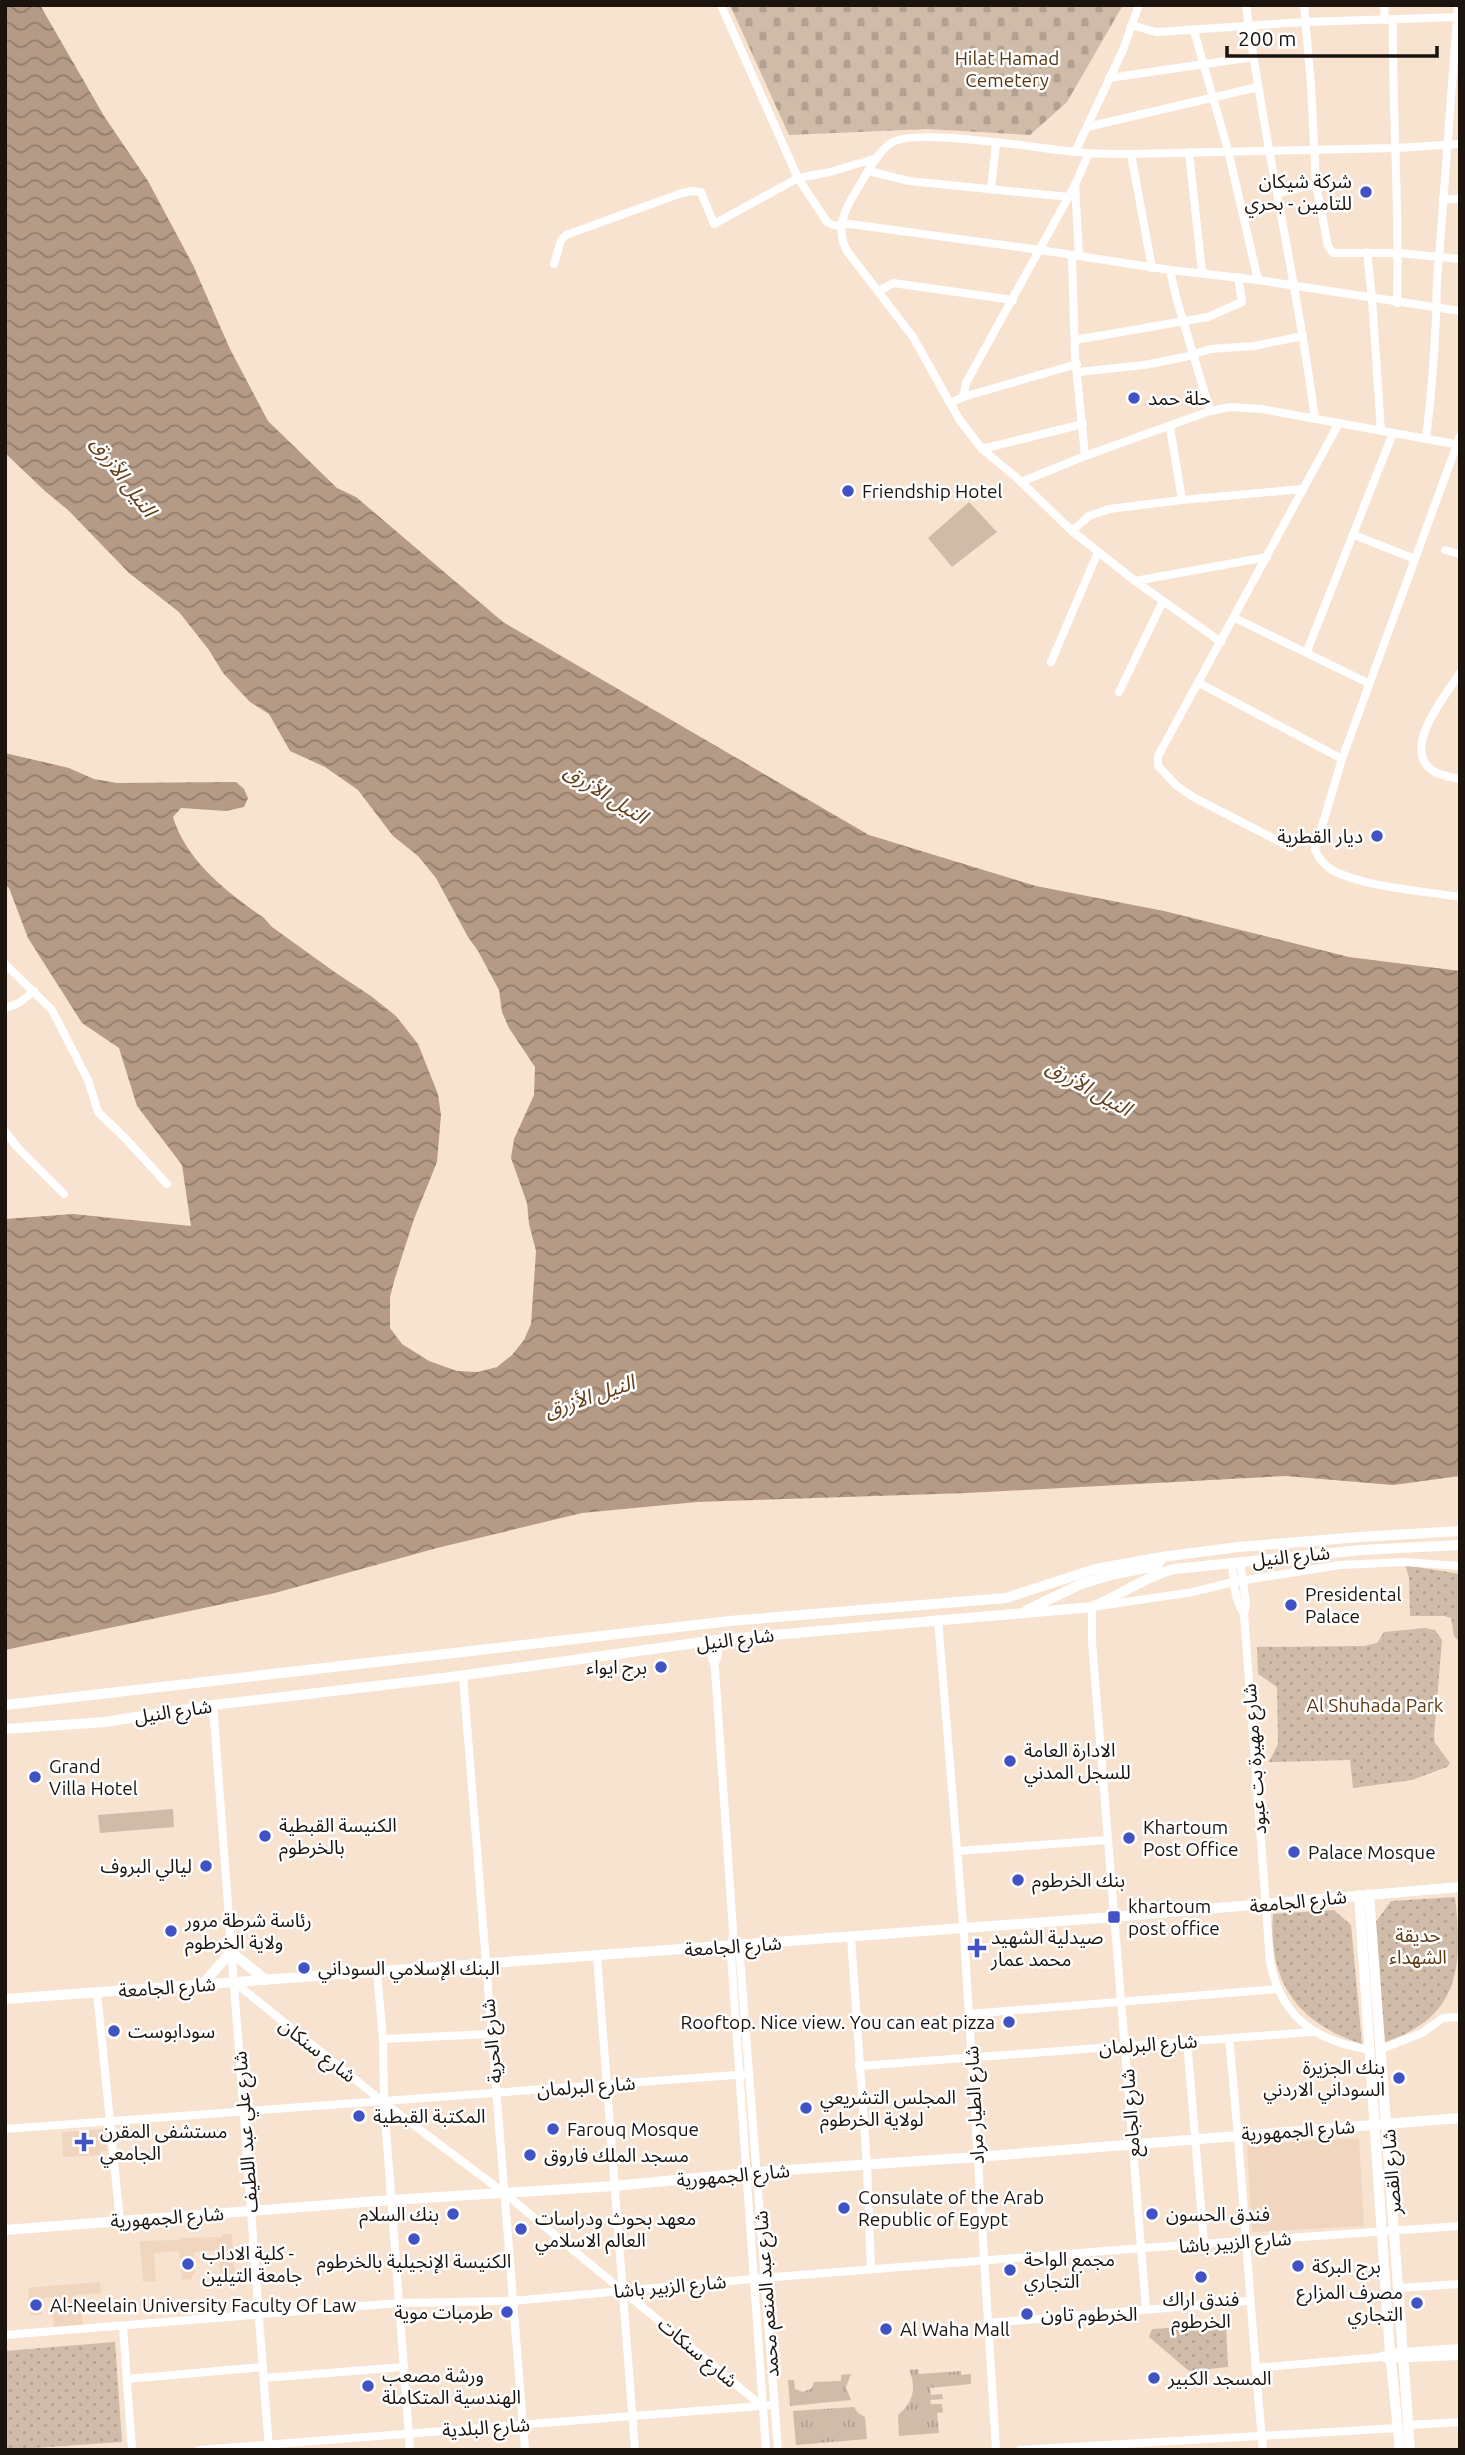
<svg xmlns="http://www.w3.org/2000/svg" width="1465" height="2455" viewBox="0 0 1465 2455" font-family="Ubuntu,'Noto Sans Arabic',sans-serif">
<defs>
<pattern id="grass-tufts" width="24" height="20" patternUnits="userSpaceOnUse" patternTransform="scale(1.75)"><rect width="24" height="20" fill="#d0bba9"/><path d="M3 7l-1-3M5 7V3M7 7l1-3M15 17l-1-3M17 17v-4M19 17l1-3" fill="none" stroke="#b2a090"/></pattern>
<pattern id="cemetery-stones" width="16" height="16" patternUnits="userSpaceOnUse" patternTransform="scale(1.75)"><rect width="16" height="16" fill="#d0bba9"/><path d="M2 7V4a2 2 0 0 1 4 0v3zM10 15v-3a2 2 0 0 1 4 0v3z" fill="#b2a090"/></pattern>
<pattern id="park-dots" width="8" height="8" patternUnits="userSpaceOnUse" patternTransform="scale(1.75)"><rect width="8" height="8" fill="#d0bba9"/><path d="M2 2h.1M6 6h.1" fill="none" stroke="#b2a090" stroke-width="1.8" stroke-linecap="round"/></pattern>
<pattern id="water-waves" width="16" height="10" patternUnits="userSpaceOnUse" patternTransform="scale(1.75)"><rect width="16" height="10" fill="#b59b85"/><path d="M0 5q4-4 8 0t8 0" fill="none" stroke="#927d6b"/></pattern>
</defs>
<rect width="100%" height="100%" fill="#f8e3d1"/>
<!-- built -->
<g fill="#f0d6be">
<path d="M 105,2129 L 107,2151 L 101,2151 L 101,2155 L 63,2157 L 62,2132 Z"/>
<path d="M 1359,2138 L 1364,2226 L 1252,2232 L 1247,2145 Z"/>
<path d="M 222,2234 L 232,2234 L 235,2277 L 221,2278 L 218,2250 L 194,2252 L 195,2275 L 192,2275 L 192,2279 L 182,2280 L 179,2251 L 154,2253 L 156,2281 L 143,2282 L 140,2241 L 179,2240 L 179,2238 L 222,2237 Z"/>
<path d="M 100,2282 L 101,2293 L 76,2295 L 76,2301 L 72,2302 L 73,2305 L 81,2305 L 83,2326 L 54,2328 L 52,2307 L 64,2306 L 65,2302 L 61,2302 L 60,2297 L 42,2298 L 42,2315 L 30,2315 L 28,2289 L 35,2287 Z"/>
</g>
<!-- grass -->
<g fill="url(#grass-tufts)">
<path d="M 918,2369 L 919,2374 L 961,2371 L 961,2375 L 971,2374 L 971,2384 L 930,2388 L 931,2395 L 942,2394 L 943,2399 L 930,2400 L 931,2404 L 942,2404 L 943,2412 L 937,2413 L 939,2433 L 899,2436 L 898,2415 C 913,2403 917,2388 909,2370 Z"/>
<path d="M 851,2374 L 846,2387 L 851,2400 L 790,2406 L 788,2380 L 794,2380 L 795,2389 L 803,2392 L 812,2388 L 814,2382 L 841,2381 L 841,2375 Z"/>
<path d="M 854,2407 L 858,2413 L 865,2417 L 867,2439 L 796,2445 L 793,2411 Z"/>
</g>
<!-- cemetery -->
<path fill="url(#cemetery-stones)" d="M 730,5 L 1123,5 L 1067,102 L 1030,135 L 928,129 L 789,135 Z"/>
<!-- park -->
<g fill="url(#park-dots)">
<path d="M 1405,1565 L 1460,1574 L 1460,1642 L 1454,1636 L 1451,1618 L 1444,1616 L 1410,1616 L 1409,1577 Z"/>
<path d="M 1425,1628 L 1435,1630 L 1442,1640 L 1434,1736 L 1435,1743 L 1450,1763 L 1447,1767 L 1412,1780 L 1353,1788 L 1350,1760 L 1269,1762 L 1278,1744 L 1277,1687 L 1258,1674 L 1257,1647 L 1364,1646 L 1377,1643 L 1384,1632 Z"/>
<path d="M 1455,1897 C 1463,1968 1460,2018 1382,2043 L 1375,1923 L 1391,1901 Z"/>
<path d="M 1334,1910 L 1351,1925 L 1362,2044 C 1297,2023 1268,1982 1273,1914 Z"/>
<path d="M 1226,2325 L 1228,2367 L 1189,2371 L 1149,2337 L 1152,2329 Z"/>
<path d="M 115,2342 L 122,2442 L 5,2450 L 5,2351 Z"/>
</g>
<!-- garden -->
<g fill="#d0bba9">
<path d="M 969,502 L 997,532 L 952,567 L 928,538 Z"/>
<path d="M 173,1809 L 174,1827 L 100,1833 L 98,1815 Z"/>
</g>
<!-- water -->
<path fill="url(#water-waves)" d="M 5,5 L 40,5 L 104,116 L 148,181 L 193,265 L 230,349 L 268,421 L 337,488 L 356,497 L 503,622 L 869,835 L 1036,886 L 1164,911 L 1349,957 L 1460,971 L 1460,1476 L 1393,1485 L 1286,1476 L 967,1493 L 697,1502 L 582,1513 L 437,1548 L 275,1593 L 5,1650 L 5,1219 L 73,1214 L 191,1226 L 182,1165 L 137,1106 L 119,1048 L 82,1023 L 28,938 L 9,888 L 5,885 L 5,753 L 69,768 L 94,779 L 117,783 L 236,782 L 244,789 L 248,798 L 244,807 L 226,811 L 181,808 L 173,817 C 186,861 228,893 264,918 L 272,927 L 336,973 L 371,996 L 396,1016 L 418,1044 L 438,1094 L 441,1115 L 437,1162 L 414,1219 L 395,1278 L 390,1297 L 390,1328 L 402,1344 L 429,1361 L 457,1371 L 478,1372 L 497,1367 L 512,1355 L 524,1340 L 531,1324 L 536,1251 L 529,1224 L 527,1203 L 511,1158 L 514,1139 L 534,1095 L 535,1067 L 509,1028 L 502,1012 L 499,990 L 478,951 L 468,937 L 436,878 L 418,856 L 393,836 L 358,790 L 325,767 L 290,751 L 269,714 L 250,702 L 223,673 L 209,650 L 179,612 L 129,573 L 68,510 L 46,492 L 5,453 Z"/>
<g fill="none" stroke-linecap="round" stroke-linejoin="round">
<!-- minor -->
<g stroke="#fff" stroke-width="8">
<path d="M 721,5 L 798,178 L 827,222 C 836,228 840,225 850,224 L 1040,250 L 1170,270 L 1258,280 L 1460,311"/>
<path d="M 1246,5 C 1264,144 1297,280 1315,419"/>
<path d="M 1304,5 L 1311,85 L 1316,184 L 1328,246 L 1333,253 L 1399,253 L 1460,259"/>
<path d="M 1384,5 L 1385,20"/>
<path d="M 1393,20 C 1392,114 1400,208 1397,303"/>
<path d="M 1131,25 L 1156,32 L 1305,22 L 1460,17"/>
<path d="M 1194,31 L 1228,150 L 1258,280"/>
<path d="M 1109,78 L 1253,57"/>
<path d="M 1087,127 L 1258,87"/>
<path d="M 1075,152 L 1123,50 L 1139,5"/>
<path d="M 1189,152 L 1202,272"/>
<path d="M 1131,154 L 1152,268"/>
<path d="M 869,171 L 909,181 L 1069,197"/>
<path d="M 1075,185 L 1079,256"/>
<path d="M 991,190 L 996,143"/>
<path d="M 1278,193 L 1316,184"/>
<path d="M 1443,199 L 1460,199"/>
<path d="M 1367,252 L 1372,298 L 1381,431"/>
<path d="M 1072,255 L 1075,356 L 1085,456"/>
<path d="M 554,264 L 561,240 L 566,235 L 679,194 L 691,191 L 701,192 L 714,224 L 798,178 L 830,172 L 877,158"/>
<path d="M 1170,270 L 1176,297 L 1210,411"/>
<path d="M 879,291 L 893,283 L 1013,300"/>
<path d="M 1075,340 L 1208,317 L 1242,302 L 1238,277"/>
<path d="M 1078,372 L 1144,365 L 1185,357 L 1210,349 L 1254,346 L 1303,336"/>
<path d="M 963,397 L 966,383 L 1075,185 L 1089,153"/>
<path d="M 950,403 L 963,397 L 1077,364"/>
<path d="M 1170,427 L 1182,500"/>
<path d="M 1460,436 L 1342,759 L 1315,850 C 1319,859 1324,865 1332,870 C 1363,887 1424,891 1460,897"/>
<path d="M 1426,439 C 1431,399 1434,359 1436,318 C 1437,297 1436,278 1439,258 L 1458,5"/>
<path d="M 982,449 L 1083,424"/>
<path d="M 1021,482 L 1085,456 L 1210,411 L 1231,407 L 1261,409 L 1460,445"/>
<path d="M 1072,531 L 1089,516 L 1109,509 L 1182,500 L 1303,489"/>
<path d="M 1354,535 L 1415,559"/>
<path d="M 1445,550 L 1460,554"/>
<path d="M 1135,581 L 1267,557"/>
<path d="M 1235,618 L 1368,683"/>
<path d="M 1221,642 L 1135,581 L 1072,531 L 1018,479 L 982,449 L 959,419 L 913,337 L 847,251 C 835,229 844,211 856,191 C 866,176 875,154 891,143 C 916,126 1050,151 1088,153 C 1102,154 1117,154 1131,154 L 1396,148 L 1460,144"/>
<path d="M 1307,651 L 1393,433"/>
<path d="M 1051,662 L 1098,552"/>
<path d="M 1460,673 C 1446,695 1400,749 1433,771 C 1441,776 1451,777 1460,779"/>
<path d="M 1199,683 L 1342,759"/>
<path d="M 1119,692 L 1163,601"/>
<path d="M 1290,847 L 1193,797 L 1177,786 L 1158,766 L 1158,756 L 1339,423"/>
<path d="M 5,964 L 52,1010 L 88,1080 L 98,1112 L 125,1138 L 167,1184"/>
<path d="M 5,1008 L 19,1003 L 34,991"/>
<path d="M 5,1131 L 17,1147 L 64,1194"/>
<path d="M 1240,1561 L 1246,1603 L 1244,1614 L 1270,1962 C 1282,2019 1316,2041 1370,2050"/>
<path d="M 1232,1562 C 1233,1579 1234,1599 1244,1614"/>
<path d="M 938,1619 L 964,1935 L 996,2450"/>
<path d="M 708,1641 L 715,1669 L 733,1931 L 731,1955 L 766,2450"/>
<path d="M 715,1663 L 718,1655 L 717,1640"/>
<path d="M 463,1675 L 525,2450"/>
<path d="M 213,1705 L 269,2450"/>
<path d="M 957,1851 L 1107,1840"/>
<path d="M 851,1937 L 867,2166 L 871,2269"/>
<path d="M 737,1940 L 739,1945 L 778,2450"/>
<path d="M 597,1956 L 635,2450"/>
<path d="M 377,1972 L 383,2039 L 384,2102 L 410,2450"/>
<path d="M 234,1982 L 387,2105 L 503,2192 L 762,2406"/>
<path d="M 97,1992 L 120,2221"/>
<path d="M 969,2014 L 1278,1989"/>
<path d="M 383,2039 L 490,2034"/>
<path d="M 1229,2039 C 1243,2176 1250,2313 1263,2450"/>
<path d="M 1187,2041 L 1204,2243"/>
<path d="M 1381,2049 L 1422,2033 L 1443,2018 L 1460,2017"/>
<path d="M 859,2066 L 1312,2032"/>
<path d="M 5,2129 L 749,2074"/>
<path d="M 1399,2288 L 1460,2284"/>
<path d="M 1146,2309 L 1092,1642 L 1092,1607 L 1193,1592 L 1233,1582 L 1340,1565 L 1404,1562 L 1460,1566"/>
<path d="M 988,2323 L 1249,2301"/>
<path d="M 123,2327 L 132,2450"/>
<path d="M 5,2335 L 399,2303 L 512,2301 L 775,2277 L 1143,2248 L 1460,2226"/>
<path d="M 1386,2359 L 1460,2356"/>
<path d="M 1255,2368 L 1380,2357 L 1390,2353 L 1460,2348"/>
<path d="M 264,2378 L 404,2367"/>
<path d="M 127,2379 L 263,2367"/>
<path d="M 1409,2425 L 1460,2422"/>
<path d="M 199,2450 L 774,2405"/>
<path d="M 1020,2450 L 1398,2428"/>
</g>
<!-- major -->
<g stroke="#fff" stroke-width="10">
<path d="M 1027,1610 L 1081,1584 L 1115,1574 L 1157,1566 L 1162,1557"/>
<path d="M 5,1705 L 730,1621 L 1006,1598 L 1095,1569 L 1162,1557 L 1238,1547 L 1360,1537 L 1460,1531"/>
<path d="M 5,1729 L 105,1722 L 213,1705 L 444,1678 L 717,1640 L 1092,1607 C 1120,1596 1144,1577 1174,1569 L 1361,1550 L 1460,1545"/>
<path d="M 1369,1894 L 1410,2450"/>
<path d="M 1359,1895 L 1390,2353 L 1400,2450"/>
<path d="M 202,1985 L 231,1952 L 266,1980"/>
<path d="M 5,1999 L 1114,1917 L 1460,1887"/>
<path d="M 5,2230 L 391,2200 L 614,2186 L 757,2172 L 977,2157 L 1460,2118"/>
</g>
</g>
<!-- markers -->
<g fill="#4152c5" stroke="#fff" stroke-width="2.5">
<circle cx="1366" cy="192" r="7"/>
<circle cx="1134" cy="398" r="7"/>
<circle cx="848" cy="491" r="7"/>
<circle cx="1377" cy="836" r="7"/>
<circle cx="1291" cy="1605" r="7"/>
<circle cx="661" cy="1667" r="7"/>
<circle cx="1010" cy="1761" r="7"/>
<circle cx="35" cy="1777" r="7"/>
<circle cx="265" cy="1836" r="7"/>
<circle cx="1129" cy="1838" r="7"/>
<circle cx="1294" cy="1852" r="7"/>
<circle cx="206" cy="1866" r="7"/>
<circle cx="1018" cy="1880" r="7"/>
<rect x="1107" y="1910" width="14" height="14" rx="3.5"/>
<circle cx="171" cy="1931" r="7"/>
<path d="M973.5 1937.5h7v7h7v7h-7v7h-7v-7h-7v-7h7z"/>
<circle cx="304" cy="1968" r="7"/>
<circle cx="1009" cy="2022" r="7"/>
<circle cx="114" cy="2031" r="7"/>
<circle cx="1399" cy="2078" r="7"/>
<circle cx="806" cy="2108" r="7"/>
<circle cx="359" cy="2116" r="7"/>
<circle cx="553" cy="2129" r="7"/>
<path d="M80.5 2131.5h7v7h7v7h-7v7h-7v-7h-7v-7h7z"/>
<circle cx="530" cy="2155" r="7"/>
<circle cx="844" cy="2208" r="7"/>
<circle cx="453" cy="2214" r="7"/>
<circle cx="1152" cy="2214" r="7"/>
<circle cx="521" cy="2229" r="7"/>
<circle cx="414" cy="2239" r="7"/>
<circle cx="188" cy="2264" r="7"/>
<circle cx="1298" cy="2266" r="7"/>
<circle cx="1010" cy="2270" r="7"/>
<circle cx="1201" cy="2277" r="7"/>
<circle cx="1417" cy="2303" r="7"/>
<circle cx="36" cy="2305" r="7"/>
<circle cx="507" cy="2312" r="7"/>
<circle cx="1027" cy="2314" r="7"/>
<circle cx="886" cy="2329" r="7"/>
<circle cx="1154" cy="2378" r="7"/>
<circle cx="368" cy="2386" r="7"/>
</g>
<g text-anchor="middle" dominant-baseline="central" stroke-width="5" stroke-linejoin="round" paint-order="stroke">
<!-- park labels -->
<g font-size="19" fill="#5c3710" stroke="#fff">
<text x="1007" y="58">Hilat Hamad<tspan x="1007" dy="22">Cemetery</tspan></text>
<text x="1375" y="1705">Al Shuhada Park</text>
<text x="1418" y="1935">حديقة<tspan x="1418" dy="22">الشهداء</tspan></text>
</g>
<!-- poi labels -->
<g font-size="19" fill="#1b140e" stroke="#fff" text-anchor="start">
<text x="1352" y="181" text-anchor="end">شركة شيكان<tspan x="1352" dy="22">للتامين - بحري</tspan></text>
<text x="1148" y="398">حلة حمد</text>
<text x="862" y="491">Friendship Hotel</text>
<text x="1363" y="836" text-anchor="end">ديار القطرية</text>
<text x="1305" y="1594">Presidental<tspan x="1305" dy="22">Palace</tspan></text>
<text x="647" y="1667" text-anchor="end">برج ايواء</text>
<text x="1024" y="1750">الادارة العامة<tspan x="1024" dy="22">للسجل المدني</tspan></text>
<text x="49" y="1766">Grand<tspan x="49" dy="22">Villa Hotel</tspan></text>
<text x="279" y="1825">الكنيسة القبطية<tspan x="279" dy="22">بالخرطوم</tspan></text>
<text x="1143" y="1827">Khartoum<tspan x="1143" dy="22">Post Office</tspan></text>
<text x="1308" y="1852">Palace Mosque</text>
<text x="192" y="1866" text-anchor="end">ليالي البروف</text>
<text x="1032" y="1880">بنك الخرطوم</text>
<text x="1128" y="1906">khartoum<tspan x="1128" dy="22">post office</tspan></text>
<text x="185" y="1920">رئاسة شرطة مرور<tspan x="185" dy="22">ولاية الخرطوم</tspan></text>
<text x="991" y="1937">صيدلية الشهيد<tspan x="991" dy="22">محمد عمار</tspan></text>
<text x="318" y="1968">البنك الإسلامي السوداني</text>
<text x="995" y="2022" text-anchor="end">Rooftop. Nice view. You can eat pizza</text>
<text x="128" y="2031">سودابوست</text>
<text x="1385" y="2067" text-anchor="end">بنك الجزيرة<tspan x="1385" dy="22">السوداني الاردني</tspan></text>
<text x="820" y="2097">المجلس التشريعي<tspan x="820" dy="22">لولاية الخرطوم</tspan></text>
<text x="373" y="2116">المكتبة القبطية</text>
<text x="567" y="2129">Farouq Mosque</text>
<text x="100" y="2131">مستشفى المقرن<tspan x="100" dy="22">الجامعي</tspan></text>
<text x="544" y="2155">مسجد الملك فاروق</text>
<text x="858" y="2197">Consulate of the Arab<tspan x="858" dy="22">Republic of Egypt</tspan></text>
<text x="439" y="2214" text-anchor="end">بنك السلام</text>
<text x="1166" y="2214">فندق الحسون</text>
<text x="535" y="2218">معهد بحوث ودراسات<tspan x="535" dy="22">العالم الاسلامي</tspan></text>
<text x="202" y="2253">كلية الاداب -<tspan x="202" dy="22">جامعة التيلين</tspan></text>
<text x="1024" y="2259">مجمع الواحة<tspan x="1024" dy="22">التجاري</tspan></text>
<text x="414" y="2261" text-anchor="middle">الكنيسة الإنجيلية بالخرطوم</text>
<text x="1312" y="2266">برج البركة</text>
<text x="1403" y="2292" text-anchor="end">مصرف المزارع<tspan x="1403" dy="22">التجاري</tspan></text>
<text x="1201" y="2299" text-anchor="middle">فندق اراك<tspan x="1201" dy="22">الخرطوم</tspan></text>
<text x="50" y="2305">Al-Neelain University Faculty Of Law</text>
<text x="493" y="2312" text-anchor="end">طرمبات موية</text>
<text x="1041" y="2314">الخرطوم تاون</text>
<text x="900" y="2329">Al Waha Mall</text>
<text x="382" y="2375">ورشة مصعب<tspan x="382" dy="22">الهندسية المتكاملة</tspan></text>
<text x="1168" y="2378">المسجد الكبير</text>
</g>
<!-- street labels -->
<g font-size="19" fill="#1b140e" stroke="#fff">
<text transform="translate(1291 1556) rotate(-6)">شارع النيل</text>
<text transform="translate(735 1639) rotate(-7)">شارع النيل</text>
<text transform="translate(173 1711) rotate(-8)">شارع النيل</text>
<text transform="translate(1254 1759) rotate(-94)">شارع مهيرة بت عبود</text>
<text transform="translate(1298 1901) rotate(-6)">شارع الجامعة</text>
<text transform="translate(733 1946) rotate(-4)">شارع الجامعة</text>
<text transform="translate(167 1987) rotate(-4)">شارع الجامعة</text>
<text transform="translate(491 2041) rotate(-95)">شارع الحرية</text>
<text transform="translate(1148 2044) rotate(-4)">شارع البرلمان</text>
<text transform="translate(318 2050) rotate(38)">شارع سنكان</text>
<text transform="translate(586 2086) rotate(-4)">شارع البرلمان</text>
<text transform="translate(974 2105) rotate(-93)">شارع الطيار مراد</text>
<text transform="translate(1130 2113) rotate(-94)">شارع الجامع</text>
<text transform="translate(1298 2130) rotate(-4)">شارع الجمهورية</text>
<text transform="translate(245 2132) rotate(-94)">شارع علي عبد اللطيف</text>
<text transform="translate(1391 2172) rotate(-94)">شارع القصر</text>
<text transform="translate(733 2175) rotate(-5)">شارع الجمهورية</text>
<text transform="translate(167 2217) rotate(-4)">شارع الجمهورية</text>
<text transform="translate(1235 2242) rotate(-4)">شارع الزبير باشا</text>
<text transform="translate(670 2286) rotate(-5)">شارع الزبير باشا</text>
<text transform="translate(766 2294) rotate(-94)">شارع عبد المنعم محمد</text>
<text transform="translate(698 2352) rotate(40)">شارع سنكات</text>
<text transform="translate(486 2427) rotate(-4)">شارع البلدية</text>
</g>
<!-- water labels -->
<g font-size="21" font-style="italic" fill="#633e18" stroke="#fff">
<text transform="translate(124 476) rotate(53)">النيل الأزرق</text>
<text transform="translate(606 793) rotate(32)">النيل الأزرق</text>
<text transform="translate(1089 1087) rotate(29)">النيل الأزرق</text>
<text transform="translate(589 1396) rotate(-19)">النيل الأزرق</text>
</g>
</g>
<!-- border -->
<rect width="1465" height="2455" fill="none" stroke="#1b140e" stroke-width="14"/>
<!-- scale -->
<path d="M1227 46v10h210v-10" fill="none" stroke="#1b140e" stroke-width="3.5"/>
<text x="1238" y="46" font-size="21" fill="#1b140e" stroke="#ffffff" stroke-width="5" paint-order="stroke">200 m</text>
</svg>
